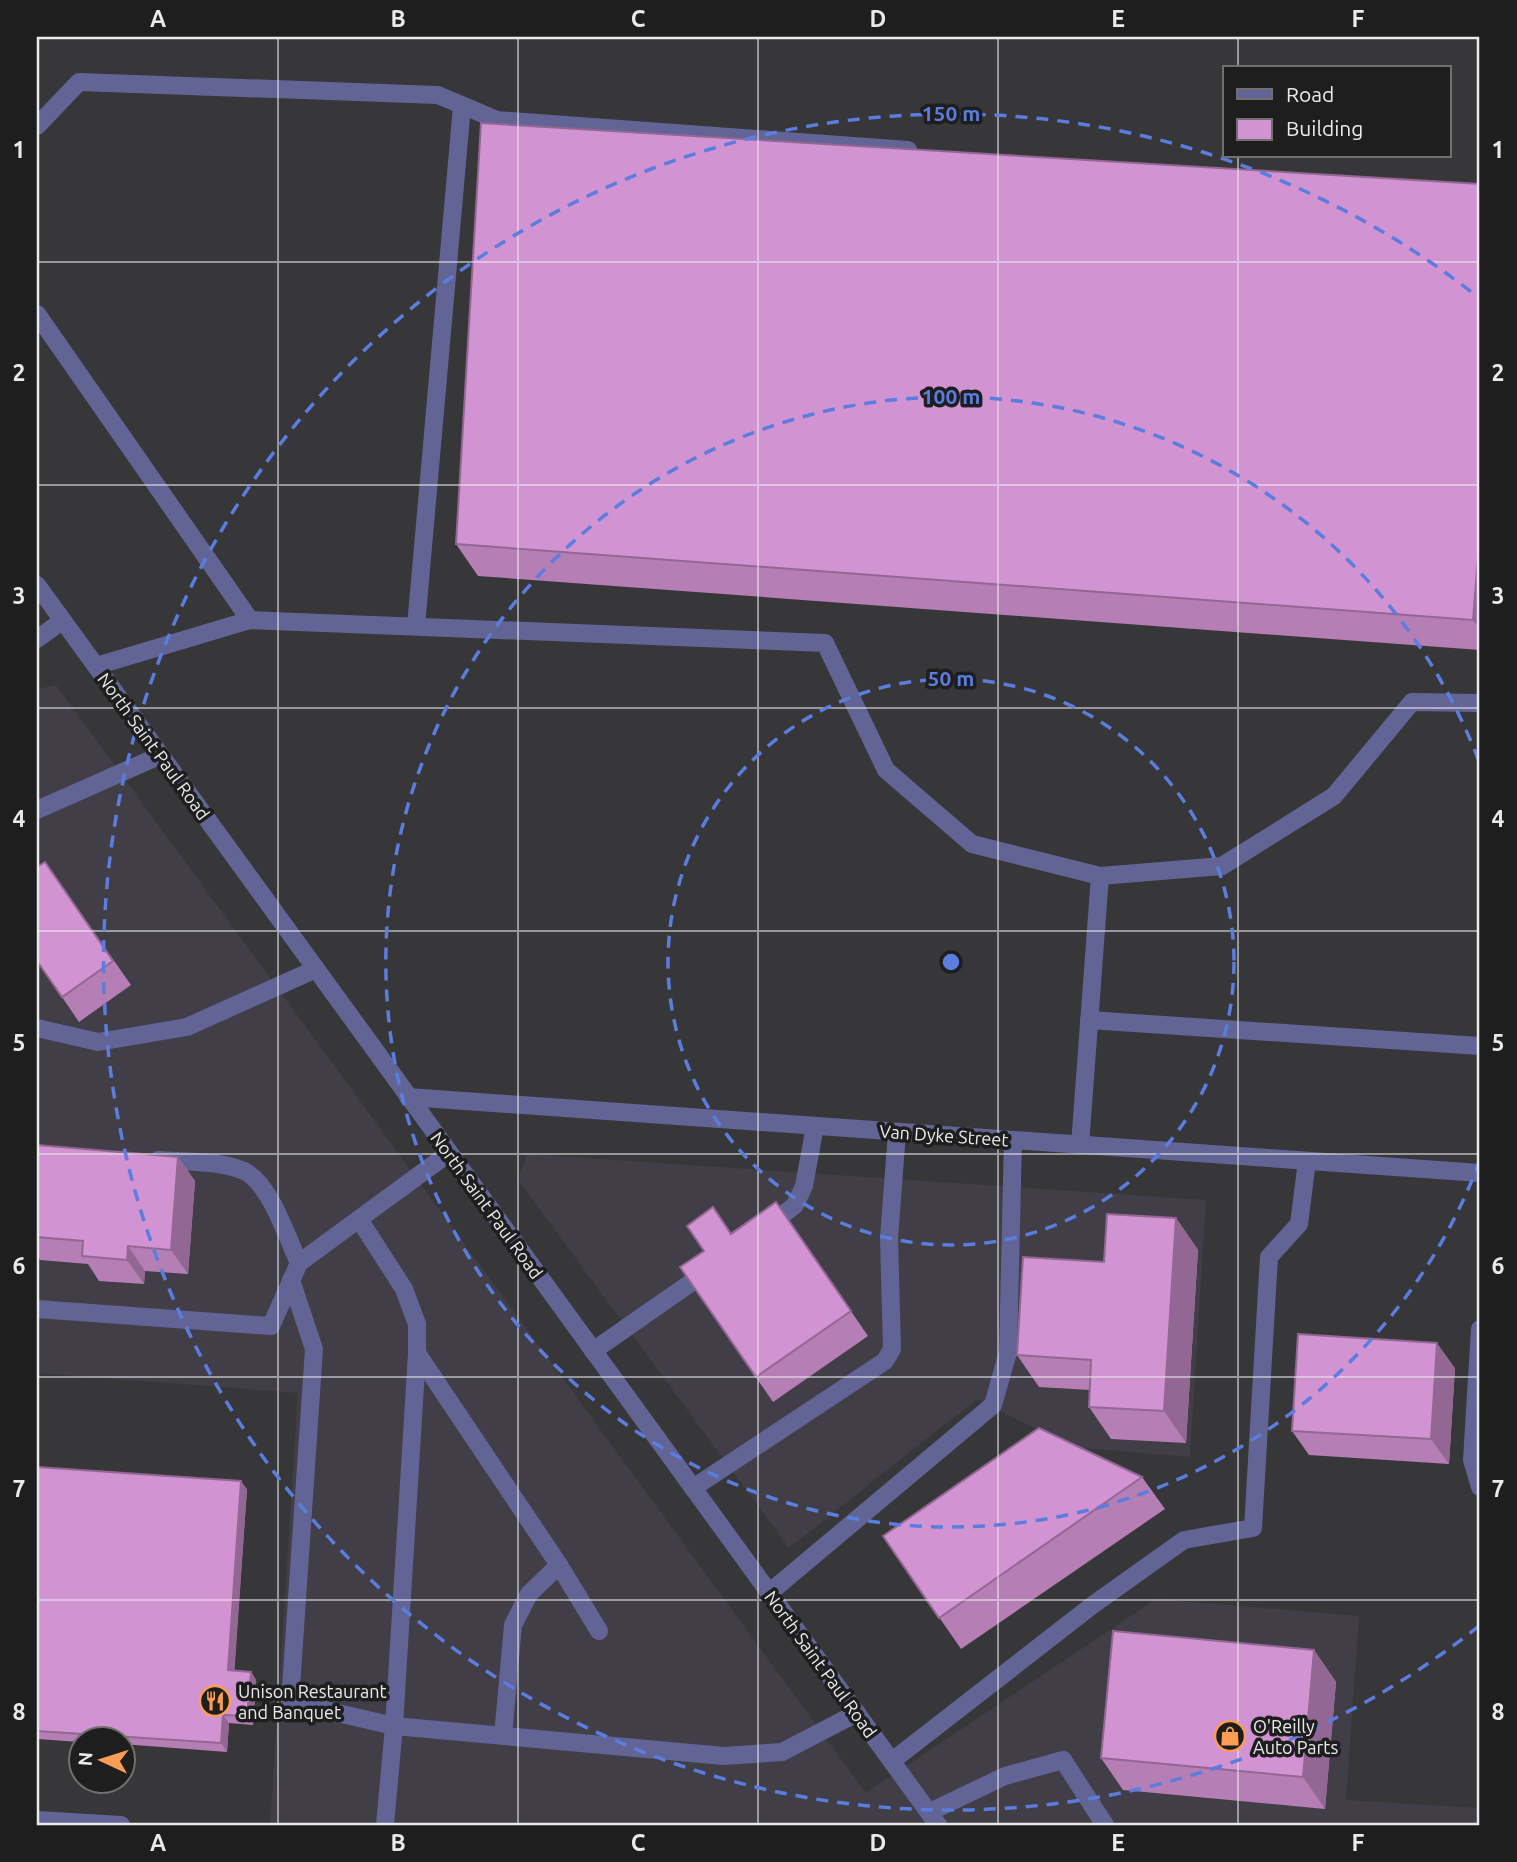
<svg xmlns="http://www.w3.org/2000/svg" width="1517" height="1862" viewBox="0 0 1517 1862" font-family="Ubuntu,sans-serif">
<rect width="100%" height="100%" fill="#373639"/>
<!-- built -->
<g fill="#413e47">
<path d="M 56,685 L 866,1793 L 1156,1599 L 1359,1616 L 1346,1800 L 1480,1808 L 1480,1825 L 270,1825 L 298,1393 L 37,1373 L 37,689 Z"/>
<path d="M 527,1154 L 1206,1200 L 1190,1457 L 1070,1447 L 977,1399 L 789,1548 L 518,1180 Z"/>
</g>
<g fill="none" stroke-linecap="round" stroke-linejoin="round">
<!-- minor -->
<g stroke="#626496" stroke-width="18">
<path d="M 37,126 L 79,82 L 438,95 L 497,120 L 908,150"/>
<path d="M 37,314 L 250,620"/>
<path d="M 37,585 L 938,1825"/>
<path d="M 416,626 L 462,106"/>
<path d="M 37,639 L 62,621"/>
<path d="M 96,666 L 250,620 L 825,643 L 886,770 L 972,844 L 1100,876"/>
<path d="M 37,810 L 161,755"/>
<path d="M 1089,1020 L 1480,1046"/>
<path d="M 37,1028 L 98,1042 L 187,1027 L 316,969"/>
<path d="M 408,1097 L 1480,1173"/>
<path d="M 1080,1145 L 1100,876 L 1222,866 L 1334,796 L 1412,702 L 1480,703"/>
<path d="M 158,1160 C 182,1162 229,1160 249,1174 C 272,1190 287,1237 299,1263"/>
<path d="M 359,1219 L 404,1289 L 417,1324 L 417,1353 L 559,1565"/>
<path d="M 766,1228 L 795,1205 L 804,1186 L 815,1126"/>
<path d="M 291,1280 L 314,1349 L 290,1702 L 394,1726 L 417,1353"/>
<path d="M 37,1309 L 271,1326 L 299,1263 L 449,1153"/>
<path d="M 1480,1329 L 1472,1460 L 1480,1487"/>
<path d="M 593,1351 L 709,1270"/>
<path d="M 693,1488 L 885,1361 L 892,1349 L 889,1238 L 897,1132"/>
<path d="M 769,1593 L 993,1405 L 1008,1352 L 1013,1140"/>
<path d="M 503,1736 L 513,1625 L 529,1594 L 559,1565 L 599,1631"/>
<path d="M 892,1761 L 1094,1604 L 1184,1540 L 1253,1528 L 1269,1257 L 1299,1224 L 1307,1161"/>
<path d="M 930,1812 L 1005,1776 L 1063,1760 L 1105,1825"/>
<path d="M 37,1820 L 121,1825"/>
<path d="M 385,1825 L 394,1726 L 724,1756 L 782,1752 L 857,1713"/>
</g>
</g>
<!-- wall -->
<g fill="#b57eb5">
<path d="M 1480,184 L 1480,650 L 478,576 L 456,544 Z"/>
<path d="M 45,862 L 131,985 L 79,1022 L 62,997 Z"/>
<path d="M 37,1145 L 178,1157 L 195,1181 L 188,1274 L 145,1271 L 144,1284 L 99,1281 L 88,1264 L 40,1260 L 37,1255 Z"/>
<path d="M 776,1202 L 868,1336 L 773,1402 L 680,1267 Z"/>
<path d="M 1176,1218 L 1198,1250 L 1186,1443 L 1111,1439 L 1089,1407 L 1090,1390 L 1039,1387 L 1017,1355 L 1104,1262 Z"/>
<path d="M 1455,1368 L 1449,1464 L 1309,1455 L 1292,1431 Z"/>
<path d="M 37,1467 L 247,1489 L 234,1671 L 251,1672 L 256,1680 L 253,1725 L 229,1723 L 227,1752 L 122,1744 L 122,1740 L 80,1740 L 80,1742 L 37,1739 Z"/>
<path d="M 1142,1477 L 1165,1509 L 961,1649 L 883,1536 Z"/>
<path d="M 1314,1650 L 1336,1682 L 1325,1809 L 1123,1790 L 1101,1758 Z"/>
</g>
<!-- shaded-wall -->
<g fill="#936794">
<path d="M 1480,531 L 1480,630 L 1473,620 Z"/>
<path d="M 178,1157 L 195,1181 L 188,1274 L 171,1250 Z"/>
<path d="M 1176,1218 L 1198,1250 L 1186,1443 L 1164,1411 Z"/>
<path d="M 128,1246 L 145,1271 L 144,1284 L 127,1260 Z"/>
<path d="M 1437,1343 L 1455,1368 L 1449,1464 L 1431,1439 Z"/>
<path d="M 241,1481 L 247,1489 L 234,1679 L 228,1670 Z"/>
<path d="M 1314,1650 L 1336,1682 L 1325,1809 L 1303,1777 Z"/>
<path d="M 251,1672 L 256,1680 L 253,1725 L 247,1716 Z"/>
<path d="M 223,1715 L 229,1723 L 227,1752 L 221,1743 Z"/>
</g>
<!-- building -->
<g fill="#d293d3" stroke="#936794" stroke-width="2">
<path d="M 481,123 L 1480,184 L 1480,531 L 1473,620 L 456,544 Z"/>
<path d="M 45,862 L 113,961 L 62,997 L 37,961 L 37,867 Z"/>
<path d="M 37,1145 L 178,1157 L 171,1250 L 128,1246 L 127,1260 L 82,1256 L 83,1241 L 37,1237 Z"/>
<path d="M 776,1202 L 851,1311 L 756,1377 L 680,1267 L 704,1251 L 687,1226 L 713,1207 L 731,1234 Z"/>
<path d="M 1107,1214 L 1176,1218 L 1164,1411 L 1089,1407 L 1091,1360 L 1017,1355 L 1023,1257 L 1104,1262 Z"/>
<path d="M 1298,1334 L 1437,1343 L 1431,1439 L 1292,1431 Z"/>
<path d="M 1039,1428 L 1142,1477 L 939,1618 L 883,1536 Z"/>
<path d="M 1480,1430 L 1480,1459 L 1478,1459 Z"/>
<path d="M 37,1467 L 241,1481 L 228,1670 L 251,1672 L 247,1716 L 223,1715 L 221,1743 L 37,1731 Z"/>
<path d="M 1113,1631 L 1314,1650 L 1303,1777 L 1101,1758 Z"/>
</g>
<!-- grid -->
<path fill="none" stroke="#eaeaec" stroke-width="2" stroke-opacity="0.55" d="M 278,37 L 278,1825M 518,37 L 518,1825M 758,37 L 758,1825M 998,37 L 998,1825M 1238,37 L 1238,68M 1238,156 L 1238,1825M 37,262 L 1480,262M 37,485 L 1480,485M 37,708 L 1480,708M 37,931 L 1480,931M 37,1154 L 1480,1154M 37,1377 L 1480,1377M 37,1600 L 1480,1600"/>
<!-- distance rings -->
<g fill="none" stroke="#5a7dde" stroke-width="3.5" stroke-dasharray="12 9">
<circle cx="951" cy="962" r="283"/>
<path d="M1480 1160A565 565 0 1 1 1480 764"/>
<path d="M1479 1626A848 848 0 1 1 1479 298"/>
</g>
<!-- icons -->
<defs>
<g id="restaurant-ring" transform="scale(1.575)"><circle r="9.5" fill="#1e1e1f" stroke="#fc9d54" stroke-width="1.5"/><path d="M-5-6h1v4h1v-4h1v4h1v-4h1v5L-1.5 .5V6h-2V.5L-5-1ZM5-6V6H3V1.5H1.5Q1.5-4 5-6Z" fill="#fc9d54"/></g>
<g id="shop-ring" transform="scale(1.575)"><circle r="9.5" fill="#1e1e1f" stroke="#fc9d54" stroke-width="1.5"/><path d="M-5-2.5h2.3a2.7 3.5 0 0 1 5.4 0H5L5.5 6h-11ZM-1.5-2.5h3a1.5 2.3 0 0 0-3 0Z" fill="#fc9d54"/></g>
</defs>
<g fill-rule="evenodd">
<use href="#restaurant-ring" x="215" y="1701"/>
<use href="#shop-ring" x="1230" y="1736"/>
</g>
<g text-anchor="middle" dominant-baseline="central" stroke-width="7" stroke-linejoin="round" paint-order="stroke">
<!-- street labels -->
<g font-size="18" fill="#eaeaec" stroke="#1e1e1f">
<text transform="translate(154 746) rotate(54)">North Saint Paul Road</text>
<text transform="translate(944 1135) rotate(4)">Van Dyke Street</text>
<text transform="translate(487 1205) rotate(54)">North Saint Paul Road</text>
<text transform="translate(821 1664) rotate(54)">North Saint Paul Road</text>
</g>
<!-- poi labels -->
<g font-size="18" fill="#eaeaec" stroke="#1e1e1f" text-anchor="start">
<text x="238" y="1691">Unison Restaurant<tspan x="238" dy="21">and Banquet</tspan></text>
<text x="1253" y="1726">O'Reilly<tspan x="1253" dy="21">Auto Parts</tspan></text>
</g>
</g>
<circle cx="951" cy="962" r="10" fill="#5a7dde" stroke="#1e1e1f" stroke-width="3.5"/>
<g font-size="21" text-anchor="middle" font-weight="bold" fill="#5a7dde" stroke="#1e1e1f" stroke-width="7" stroke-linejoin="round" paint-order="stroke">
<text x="951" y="121">150 m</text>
<text x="951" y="404">100 m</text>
<text x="951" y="686">50 m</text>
</g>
<!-- border -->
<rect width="1517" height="1862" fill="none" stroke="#1e1e1f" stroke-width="77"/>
<!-- legend -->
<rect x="1223" y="66" width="228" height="91" fill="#1e1e1f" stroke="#707071" stroke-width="2"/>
<rect x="1237" y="89" width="35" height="10" fill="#626496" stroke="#707071" stroke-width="2"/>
<text x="1286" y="102" font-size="21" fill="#eaeaec">Road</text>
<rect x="1237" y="119" width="35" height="21" fill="#d293d3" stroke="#707071" stroke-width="2"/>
<text x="1286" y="136" font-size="21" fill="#eaeaec">Building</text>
<!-- north arrow -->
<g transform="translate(102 1760) rotate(274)"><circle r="33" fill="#1e1e1f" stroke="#707071" stroke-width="2"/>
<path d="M0-5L12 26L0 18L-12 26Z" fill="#fc9d54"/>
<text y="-10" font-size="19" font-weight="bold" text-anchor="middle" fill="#eaeaec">N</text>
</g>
<rect x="38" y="38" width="1440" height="1786" fill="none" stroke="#eaeaec" stroke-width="2.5"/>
<g font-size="23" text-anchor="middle" font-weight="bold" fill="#eaeaec">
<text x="158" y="27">A</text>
<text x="398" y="27">B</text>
<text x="638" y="27">C</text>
<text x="878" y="27">D</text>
<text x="1118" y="27">E</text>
<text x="1358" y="27">F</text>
<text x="19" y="158">1</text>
<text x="1498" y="158">1</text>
<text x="19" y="381">2</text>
<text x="1498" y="381">2</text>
<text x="19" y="604">3</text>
<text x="1498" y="604">3</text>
<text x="19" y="827">4</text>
<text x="1498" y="827">4</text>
<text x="19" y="1051">5</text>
<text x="1498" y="1051">5</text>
<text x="19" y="1274">6</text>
<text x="1498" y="1274">6</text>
<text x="19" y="1497">7</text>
<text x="1498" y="1497">7</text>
<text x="19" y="1720">8</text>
<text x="1498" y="1720">8</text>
<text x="158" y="1851">A</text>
<text x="398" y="1851">B</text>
<text x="638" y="1851">C</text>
<text x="878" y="1851">D</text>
<text x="1118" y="1851">E</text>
<text x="1358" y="1851">F</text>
</g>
</svg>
